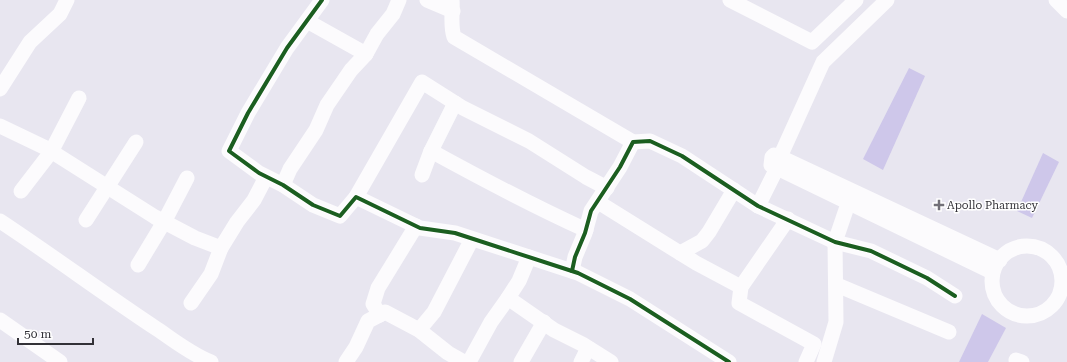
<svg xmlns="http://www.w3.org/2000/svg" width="1067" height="362" viewBox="0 0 1067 362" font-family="'Roboto Serif',serif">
<rect width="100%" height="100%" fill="#e8e6f0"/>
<!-- green -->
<g fill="#cec7ea">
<path d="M 909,68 L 925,76 L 883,170 L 863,159 Z"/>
<path d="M 1043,153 L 1059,162 L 1032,218 L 1017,211 Z"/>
<path d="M 982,314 L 1006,328 L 988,362 L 959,362 Z"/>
</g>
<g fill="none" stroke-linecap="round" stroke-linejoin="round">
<!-- minor -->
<g stroke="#fcfbfd" stroke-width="15">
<path d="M 322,0 L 287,48 L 248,113 L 229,151 L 259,173 L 283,185 L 313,205 L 340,216 L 356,197 L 420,228 L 455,233 L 578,273 L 630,299 L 729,362"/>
<path d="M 427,0 L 453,11"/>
<path d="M 452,0 C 453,13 450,25 454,37 L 633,142"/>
<path d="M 730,0 L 812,42 L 856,0"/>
<path d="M 1056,0 L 1067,11"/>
<path d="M 307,21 L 366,54"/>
<path d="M 0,89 L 30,42 L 60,14 L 67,0"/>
<path d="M 0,126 L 46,148 L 155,217 L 195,238 L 221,248"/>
<path d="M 431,151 C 482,179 533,206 586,230"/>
<path d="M 780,157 L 823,62 L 887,0"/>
<path d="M 422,175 L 431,151 L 455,103"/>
<path d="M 283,185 L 290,169 L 316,130 L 327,105 L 351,70 L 366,54 L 377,34 L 393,14 L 399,0"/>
<path d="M 21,191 L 51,152 L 79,98"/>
<path d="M 356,197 L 422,82 L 463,108 L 529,141 L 586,177 L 607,188"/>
<path d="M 598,202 L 696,263 L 741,287"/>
<path d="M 758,206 L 777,168"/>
<path d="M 788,219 L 741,287 L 739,303 L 814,344 L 806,362"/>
<path d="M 86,220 L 136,142"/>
<path d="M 0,221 C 53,256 104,294 157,329 C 175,341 191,354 211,362"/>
<circle cx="1027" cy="281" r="35"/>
<path d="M 680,253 L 702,241 L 709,232 L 734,190"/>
<path d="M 138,265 L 164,222 L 187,178"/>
<path d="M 572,271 L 575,257 L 585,233 L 591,211 L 620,167 L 633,142 L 650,141 L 682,156 L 758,206 L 835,242 L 871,251 L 927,278 L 955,296"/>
<path d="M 992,272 L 771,165 L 772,157 L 774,155 L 778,156 L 1000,260"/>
<path d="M 837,285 L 949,332"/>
<path d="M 508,298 L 519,281 L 529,257"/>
<path d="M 191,303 L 211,274 L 221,248 L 237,222 L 254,200 L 266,177"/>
<path d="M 380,315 L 373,304 L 378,288 L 416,226"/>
<path d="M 0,320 L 60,362"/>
<path d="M 419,330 L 434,312 L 472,239"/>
<path d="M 1016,360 L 1022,362"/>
<path d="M 346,362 L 356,347 L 368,321 L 385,312 L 419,330 L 448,353 L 464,362"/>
<path d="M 469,362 L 491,322 L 508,298 L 554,330 L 584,345 L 611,362"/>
<path d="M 521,362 L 544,322"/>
<path d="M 581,362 L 588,348"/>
<path d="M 824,362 L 836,322 L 835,242 L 851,195"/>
</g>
<!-- cycleway casing -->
<g stroke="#fff" stroke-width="6">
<g id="cycleway">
<path d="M 322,0 L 287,48 L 248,113 L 229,151 L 259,173 L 283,185 L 313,205 L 340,216 L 356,197 L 420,228 L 455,233 L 578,273 L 630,299 L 729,362"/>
<path d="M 572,271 L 575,257 L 585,233 L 591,211 L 620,167 L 633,142 L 650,141 L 682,156 L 758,206 L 835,242 L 871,251 L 927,278 L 955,296"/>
</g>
</g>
<!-- cycleway -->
<use href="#cycleway" stroke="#1b5e20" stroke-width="4"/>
</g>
<!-- markers -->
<path fill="#727078" stroke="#fff" stroke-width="1.5" d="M937 199h4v4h4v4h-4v4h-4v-4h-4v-4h4z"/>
<g text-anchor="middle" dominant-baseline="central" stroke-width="3" stroke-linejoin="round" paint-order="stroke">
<!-- poi labels -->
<g font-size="11" fill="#323137" stroke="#fff" text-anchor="start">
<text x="947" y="205">Apollo Pharmacy</text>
</g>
</g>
<!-- scale -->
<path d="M18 338v6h75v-6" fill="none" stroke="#323137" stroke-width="2"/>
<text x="24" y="338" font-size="12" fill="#323137" stroke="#ffffff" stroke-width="3" paint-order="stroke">50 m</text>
</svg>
